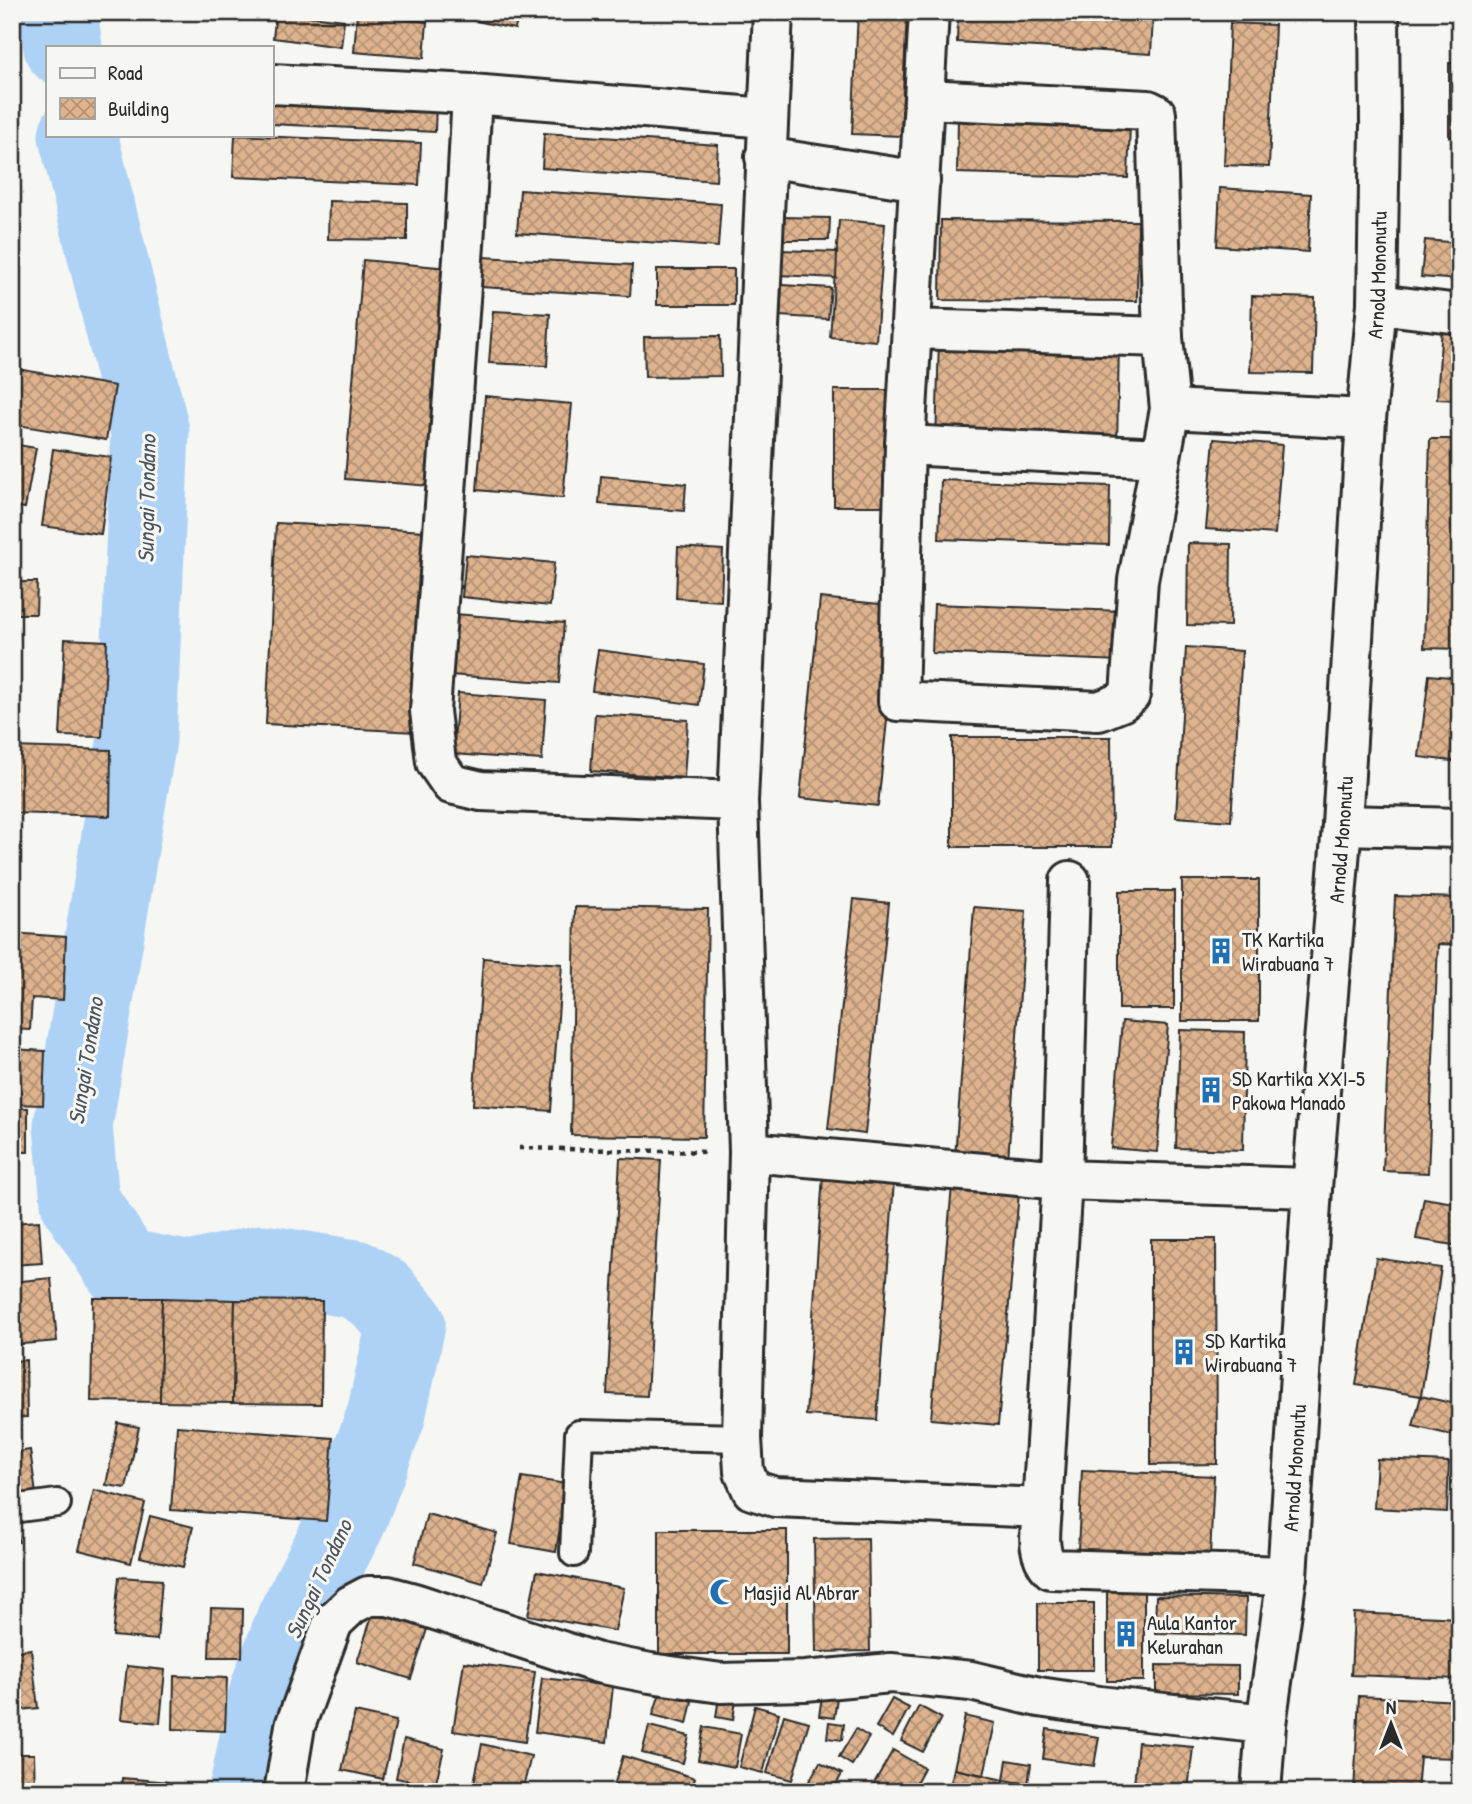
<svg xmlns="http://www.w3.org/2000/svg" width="1472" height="1804" viewBox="0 0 1472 1804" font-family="'Patrick Hand',sans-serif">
<defs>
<pattern id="building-cross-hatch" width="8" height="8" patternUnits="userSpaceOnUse" patternTransform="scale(1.75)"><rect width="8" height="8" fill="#deb38e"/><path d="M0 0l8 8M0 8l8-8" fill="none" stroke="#b49274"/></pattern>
</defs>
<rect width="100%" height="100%" fill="#f6f6f2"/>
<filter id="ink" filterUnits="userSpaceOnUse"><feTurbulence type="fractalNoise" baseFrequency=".0143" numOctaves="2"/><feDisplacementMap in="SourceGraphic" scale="14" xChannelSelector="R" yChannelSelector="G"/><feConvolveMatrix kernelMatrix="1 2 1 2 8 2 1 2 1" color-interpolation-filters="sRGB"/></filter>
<g filter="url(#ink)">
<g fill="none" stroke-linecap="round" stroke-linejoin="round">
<!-- river -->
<g stroke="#add2f6" stroke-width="79">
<path d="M 58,12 L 63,47"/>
<path d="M 78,135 L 150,432 L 137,739 L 73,1126 L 80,1202 L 123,1268 L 191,1281 L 262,1264 L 355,1279 L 380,1294 L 406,1324 L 386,1416 L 347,1520 L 296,1619 L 269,1691 L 248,1792"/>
</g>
</g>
<!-- building -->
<g fill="url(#building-cross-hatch)" stroke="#2b2b2b" stroke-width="2">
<path d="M 276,12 L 344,20 L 341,47 L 273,38 Z"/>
<path d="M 453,12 L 519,12 L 515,29 L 452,16 Z"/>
<path d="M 858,12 L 907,12 L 901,136 L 852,134 Z"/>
<path d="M 958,12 L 1085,12 L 1153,17 L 1151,54 L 957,42 Z"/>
<path d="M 357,14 L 427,22 L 424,58 L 354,52 Z"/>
<path d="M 1230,23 L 1275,25 L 1269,167 L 1224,165 Z"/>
<rect x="1449" y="63" width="11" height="74"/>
<path d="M 271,95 L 436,102 L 435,132 L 271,124 Z"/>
<path d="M 958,119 L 1130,124 L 1128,178 L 957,173 Z"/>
<path d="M 544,133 L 718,145 L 716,181 L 542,168 Z"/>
<path d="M 235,135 L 421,143 L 419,185 L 233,177 Z"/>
<path d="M 1457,183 L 1460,183 L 1460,231 L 1451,230 Z"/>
<path d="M 1220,188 L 1311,194 L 1308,252 L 1217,246 Z"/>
<path d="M 520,190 L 721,204 L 718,247 L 517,233 Z"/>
<path d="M 329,201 L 407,203 L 407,240 L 328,239 Z"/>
<path d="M 782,217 L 830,218 L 829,240 L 781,240 Z"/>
<path d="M 839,220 L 885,224 L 876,341 L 830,337 Z"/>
<path d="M 941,220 L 1138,221 L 1137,301 L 940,300 Z"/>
<path d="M 1425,240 L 1460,243 L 1460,280 L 1421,277 Z"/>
<path d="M 780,250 L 837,252 L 836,278 L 779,275 Z"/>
<path d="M 483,257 L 632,265 L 630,296 L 481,287 Z"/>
<path d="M 363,260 L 448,268 L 430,486 L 345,479 Z"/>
<rect x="657" y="269" width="77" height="36"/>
<path d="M 782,285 L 831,288 L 828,319 L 780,316 Z"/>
<path d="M 1252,296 L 1315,298 L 1313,373 L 1250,372 Z"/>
<path d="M 493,311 L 550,314 L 547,366 L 489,363 Z"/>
<path d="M 1442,326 L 1460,327 L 1460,400 L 1437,399 Z"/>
<path d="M 720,336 L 721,376 L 645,377 L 644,337 Z"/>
<path d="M 939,339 L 1119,342 L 1117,447 L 936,443 Z"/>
<path d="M 12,368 L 115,386 L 106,440 L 12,424 Z"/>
<rect x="834" y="390" width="56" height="116"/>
<path d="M 485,396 L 572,404 L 563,498 L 477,490 Z"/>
<path d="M 1214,439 L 1282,445 L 1275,534 L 1206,529 Z"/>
<path d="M 1430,439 L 1460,439 L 1460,649 L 1424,648 Z"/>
<path d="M 12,444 L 36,448 L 25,508 L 12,506 Z"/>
<path d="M 53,449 L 111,457 L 101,534 L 42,526 Z"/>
<path d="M 601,476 L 686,484 L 684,511 L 599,504 Z"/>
<path d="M 941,480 L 1110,486 L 1109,545 L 939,539 Z"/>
<path d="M 276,523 L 426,531 L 415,732 L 266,724 Z"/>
<path d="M 1188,543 L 1231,544 L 1230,626 L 1187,625 Z"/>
<path d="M 678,547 L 723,550 L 721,601 L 676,598 Z"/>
<path d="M 466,555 L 554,563 L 550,606 L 462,597 Z"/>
<path d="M 12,582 L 37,582 L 36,614 L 12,614 Z"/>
<path d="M 820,598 L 899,606 L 878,806 L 800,798 Z"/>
<path d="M 934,604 L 1122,611 L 1120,661 L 932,653 Z"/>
<path d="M 455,614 L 564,623 L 559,683 L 450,675 Z"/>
<path d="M 12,634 L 18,634 L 12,684 Z"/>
<path d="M 65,639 L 107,641 L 102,737 L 60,736 Z"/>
<path d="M 1186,647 L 1242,651 L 1231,821 L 1176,817 Z"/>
<path d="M 598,650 L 704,664 L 699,705 L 592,691 Z"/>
<path d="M 1429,675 L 1460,678 L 1460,762 L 1419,757 Z"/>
<path d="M 458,693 L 546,700 L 542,760 L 453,754 Z"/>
<path d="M 595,714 L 688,720 L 684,778 L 591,771 Z"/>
<path d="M 952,737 L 1111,737 L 1112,847 L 952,847 Z"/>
<path d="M 12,747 L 111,750 L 110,816 L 12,813 Z"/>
<rect x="1182" y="880" width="77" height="141"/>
<rect x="1119" y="891" width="55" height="118"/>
<path d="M 1395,896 L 1460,898 L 1460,945 L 1438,944 L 1428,1173 L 1383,1171 Z"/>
<path d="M 854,899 L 889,903 L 865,1134 L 828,1129 Z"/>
<path d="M 575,907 L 708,909 L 704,1137 L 571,1135 Z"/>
<path d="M 974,907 L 1026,911 L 1008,1160 L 955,1157 Z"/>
<path d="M 12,933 L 66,937 L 63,1000 L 32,998 L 30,1030 L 12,1029 Z"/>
<path d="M 483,958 L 562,964 L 551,1111 L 473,1105 Z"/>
<path d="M 1122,1021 L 1168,1025 L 1157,1152 L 1111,1148 Z"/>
<path d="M 1180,1030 L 1245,1032 L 1243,1150 L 1176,1148 Z"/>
<path d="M 12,1049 L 45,1051 L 43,1105 L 12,1104 Z"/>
<rect x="12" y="1108" width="16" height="44"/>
<path d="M 620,1158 L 661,1160 L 647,1396 L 607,1394 Z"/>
<path d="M 823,1175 L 894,1180 L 877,1420 L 806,1415 Z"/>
<path d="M 952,1186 L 1019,1193 L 998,1425 L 931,1419 Z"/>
<path d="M 1424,1198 L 1460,1204 L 1460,1246 L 1416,1239 Z"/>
<path d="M 39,1221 L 42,1263 L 12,1265 L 12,1223 Z"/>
<path d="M 1151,1239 L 1216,1239 L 1217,1464 L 1151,1465 Z"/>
<path d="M 1376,1258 L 1441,1268 L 1421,1396 L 1356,1385 Z"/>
<path d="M 51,1278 L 57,1341 L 12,1345 L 12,1282 Z"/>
<path d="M 93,1298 L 162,1298 L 160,1402 L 91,1401 Z"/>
<path d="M 162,1298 L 235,1300 L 233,1403 L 160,1402 Z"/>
<path d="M 235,1300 L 322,1301 L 321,1404 L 233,1403 Z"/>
<path d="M 26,1360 L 27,1417 L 12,1418 L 12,1361 Z"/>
<path d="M 1421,1396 L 1460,1405 L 1460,1437 L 1413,1426 Z"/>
<path d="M 118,1423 L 139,1427 L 126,1488 L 106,1485 Z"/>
<path d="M 177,1426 L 333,1438 L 326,1521 L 171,1510 Z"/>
<path d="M 30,1450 L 36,1494 L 12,1497 L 12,1453 Z"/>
<path d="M 1377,1459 L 1449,1462 L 1447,1512 L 1374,1508 Z"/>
<path d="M 1082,1470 L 1214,1476 L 1210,1556 L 1078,1550 Z"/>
<path d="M 522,1477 L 567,1484 L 556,1552 L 511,1544 Z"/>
<path d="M 94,1490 L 145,1503 L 131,1563 L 79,1550 Z"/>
<path d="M 12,1507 L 14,1507 L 19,1542 L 12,1543 Z"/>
<path d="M 427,1514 L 497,1533 L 483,1583 L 414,1563 Z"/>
<path d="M 150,1516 L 193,1527 L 183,1567 L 140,1557 Z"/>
<rect x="659" y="1530" width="128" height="124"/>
<path d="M 868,1538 L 870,1651 L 816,1652 L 814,1539 Z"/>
<path d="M 537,1571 L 624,1588 L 615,1631 L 528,1615 Z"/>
<path d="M 119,1577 L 162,1580 L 157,1640 L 113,1636 Z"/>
<rect x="1107" y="1588" width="37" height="93"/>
<path d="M 1156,1596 L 1246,1598 L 1245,1635 L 1155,1633 Z"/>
<rect x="1038" y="1603" width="56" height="67"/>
<path d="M 211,1608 L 243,1609 L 242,1657 L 209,1657 Z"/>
<path d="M 374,1610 L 428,1626 L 411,1679 L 357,1662 Z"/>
<path d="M 1354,1613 L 1460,1618 L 1460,1679 L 1351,1675 Z"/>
<path d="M 31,1649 L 38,1708 L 12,1711 L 12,1652 Z"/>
<path d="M 464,1662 L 535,1672 L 525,1742 L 453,1731 Z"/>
<path d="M 1156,1665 L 1238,1666 L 1238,1694 L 1156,1693 Z"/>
<path d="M 127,1666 L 165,1670 L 160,1723 L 121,1719 Z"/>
<path d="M 174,1676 L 227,1678 L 225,1731 L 173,1729 Z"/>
<path d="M 542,1678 L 613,1686 L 607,1742 L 535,1732 Z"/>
<path d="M 660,1693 L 692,1701 L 687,1724 L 653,1715 Z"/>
<path d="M 822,1696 L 837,1698 L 834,1718 L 819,1716 Z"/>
<path d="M 1359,1696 L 1460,1701 L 1460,1758 L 1420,1757 L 1417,1792 L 1354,1792 Z"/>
<path d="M 719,1697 L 736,1699 L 733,1720 L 716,1717 Z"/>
<path d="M 892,1699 L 909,1708 L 893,1737 L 876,1727 Z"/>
<path d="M 755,1706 L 779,1713 L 763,1773 L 739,1767 Z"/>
<path d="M 919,1706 L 941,1718 L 923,1752 L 901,1741 Z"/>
<path d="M 355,1712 L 396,1721 L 383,1779 L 342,1770 Z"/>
<path d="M 784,1715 L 809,1722 L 792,1780 L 767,1773 Z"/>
<path d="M 965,1716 L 995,1723 L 984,1775 L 954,1769 Z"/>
<path d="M 829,1722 L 844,1724 L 842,1740 L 827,1738 Z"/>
<path d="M 649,1726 L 689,1736 L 683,1763 L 642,1753 Z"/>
<path d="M 704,1727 L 741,1734 L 735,1767 L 698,1760 Z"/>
<path d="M 856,1729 L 869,1737 L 852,1765 L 839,1757 Z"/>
<path d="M 1047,1729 L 1099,1737 L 1094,1766 L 1043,1759 Z"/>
<path d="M 404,1739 L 444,1749 L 435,1786 L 396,1778 Z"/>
<path d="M 1138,1742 L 1193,1747 L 1188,1790 L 1134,1785 Z"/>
<path d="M 482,1744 L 531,1756 L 522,1792 L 472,1792 Z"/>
<path d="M 893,1750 L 924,1768 L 911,1792 L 874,1792 L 870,1790 Z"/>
<path d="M 12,1754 L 34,1754 L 35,1792 L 12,1792 Z"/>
<path d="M 623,1756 L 695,1778 L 690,1792 L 612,1792 Z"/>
<path d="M 1007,1760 L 1031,1764 L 1028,1784 L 1004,1780 Z"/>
<path d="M 820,1762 L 842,1774 L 832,1792 L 803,1792 Z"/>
<path d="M 954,1769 L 1004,1780 L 1001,1792 L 949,1790 Z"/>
<path d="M 122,1778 L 170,1782 L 169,1792 L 121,1792 Z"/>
<path d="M 352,1786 L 375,1792 L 351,1792 Z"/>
</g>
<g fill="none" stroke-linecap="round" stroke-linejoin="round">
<!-- service casing -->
<g stroke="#2b2b2b" stroke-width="32">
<g id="service">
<path d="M 12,1509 L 57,1503"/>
<path d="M 574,1553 L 579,1434 L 742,1438"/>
</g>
</g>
<!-- minor casing -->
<g stroke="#2b2b2b" stroke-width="44">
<g id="minor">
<path d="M 773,12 L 738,801 L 749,1152 L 1062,1180 L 1312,1188"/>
<path d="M 929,12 L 911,324 L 913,329 L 1163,337"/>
<path d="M 271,84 L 472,94 L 767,118"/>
<path d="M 472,94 L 464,245 L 430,711 L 436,762 L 451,784 L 481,791 L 738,801"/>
<path d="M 925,99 L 1148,110 L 1156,114 L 1163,337 L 1170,409 L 1138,580 L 1130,695 L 1121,702 L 1099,711 L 898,701 L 905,445 L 1161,458"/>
<path d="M 765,157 L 920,181"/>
<path d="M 1377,304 L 1460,314"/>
<path d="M 1170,409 L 1366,419"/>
<path d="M 905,445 L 912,327"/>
<path d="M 1342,825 L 1460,828"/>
<path d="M 749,1152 L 742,1438 L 744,1472 L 752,1490 L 775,1497 L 1042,1508 C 1041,1531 1035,1552 1051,1569 L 1287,1576"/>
<path d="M 1042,1508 L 1062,1180 L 1070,881"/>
<path d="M 284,1792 L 295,1726 L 333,1622 L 351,1605 L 368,1596 L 388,1596 L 414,1603 L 598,1663 L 650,1673 L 721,1683 L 805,1681 L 891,1673 L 971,1681 L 1039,1697 L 1099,1706 L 1266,1724"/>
</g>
</g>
<!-- tertiary casing -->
<g stroke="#2b2b2b" stroke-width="44">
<g id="tertiary">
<path id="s1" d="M 1261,1792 L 1266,1724 L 1287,1576 L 1312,1188 L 1342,825 L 1366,419 L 1377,304 L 1380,124 L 1379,12"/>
</g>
</g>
<!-- path -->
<path stroke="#2b2b2b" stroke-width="4.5" stroke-dasharray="5 5" stroke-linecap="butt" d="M 519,1148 L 707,1152"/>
<!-- service -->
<use href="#service" stroke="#f6f6f2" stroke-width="26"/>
<!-- minor -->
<use href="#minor" stroke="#f6f6f2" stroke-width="38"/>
<!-- tertiary -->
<use href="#tertiary" stroke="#f6f6f2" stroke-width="38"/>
</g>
</g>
<!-- icons -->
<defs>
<g id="building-bare" transform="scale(2.1)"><path d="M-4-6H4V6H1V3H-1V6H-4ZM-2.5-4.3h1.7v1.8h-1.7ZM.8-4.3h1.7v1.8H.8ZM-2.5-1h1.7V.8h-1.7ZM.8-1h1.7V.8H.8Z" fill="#1f6fb2" stroke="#f6f6f2" stroke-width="2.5" paint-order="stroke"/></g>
<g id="mosque-bare" transform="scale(2.1)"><path d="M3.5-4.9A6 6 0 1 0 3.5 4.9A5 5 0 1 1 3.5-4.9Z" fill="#1f6fb2" stroke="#f6f6f2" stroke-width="2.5" paint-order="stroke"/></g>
</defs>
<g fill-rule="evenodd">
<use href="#building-bare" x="1221" y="951"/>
<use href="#building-bare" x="1211" y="1090"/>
<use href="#building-bare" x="1184" y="1352"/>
<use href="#mosque-bare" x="723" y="1592"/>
<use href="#building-bare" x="1126" y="1634"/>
</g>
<g text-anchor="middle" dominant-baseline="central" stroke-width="6" stroke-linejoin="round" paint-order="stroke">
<!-- street labels -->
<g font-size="21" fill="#2b2b2b" stroke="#f6f6f2">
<text stroke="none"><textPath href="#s1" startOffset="1522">Arnold Mononutu</textPath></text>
<text stroke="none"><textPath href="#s1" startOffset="956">Arnold Mononutu</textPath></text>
<text stroke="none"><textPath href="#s1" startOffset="326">Arnold Mononutu</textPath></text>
</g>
<!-- poi labels -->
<g font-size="21" fill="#2b2b2b" stroke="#f6f6f2" text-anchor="start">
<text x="1242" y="939">TK Kartika<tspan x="1242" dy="24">Wirabuana 7</tspan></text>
<text x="1232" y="1078">SD Kartika XXI-5<tspan x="1232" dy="24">Pakowa Manado</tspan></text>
<text x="1205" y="1340">SD Kartika<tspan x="1205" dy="24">Wirabuana 7</tspan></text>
<text x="744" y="1592">Masjid Al Abrar</text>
<text x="1147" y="1622">Aula Kantor<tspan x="1147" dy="24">Kelurahan</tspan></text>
</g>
<!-- water labels -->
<g font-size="23" font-style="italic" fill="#4c555e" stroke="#f6f6f2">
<text transform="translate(146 499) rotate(-89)">Sungai Tondano</text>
<text transform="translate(85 1061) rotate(-81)">Sungai Tondano</text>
<text transform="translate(318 1579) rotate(-65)">Sungai Tondano</text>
</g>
</g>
<!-- margin -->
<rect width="1472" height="1804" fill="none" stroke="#f6f6f2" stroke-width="42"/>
<rect x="21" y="21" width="1430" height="1762" fill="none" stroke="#2b2b2b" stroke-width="2.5" filter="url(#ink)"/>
<!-- legend -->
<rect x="46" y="46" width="228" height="91" fill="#f6f6f2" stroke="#a5a5a2" stroke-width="2"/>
<rect x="60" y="68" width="35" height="10" fill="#f6f6f2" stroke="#a5a5a2" stroke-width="2"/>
<text x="108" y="80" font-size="21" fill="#2b2b2b">Road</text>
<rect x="60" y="98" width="35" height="21" fill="url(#building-cross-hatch)" stroke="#a5a5a2" stroke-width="2"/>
<text x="108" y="116" font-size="21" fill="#2b2b2b">Building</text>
<!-- north arrow -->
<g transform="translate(1391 1724)" stroke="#f6f6f2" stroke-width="5" paint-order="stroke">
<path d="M0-5L12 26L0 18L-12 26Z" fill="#2b2b2b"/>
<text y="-10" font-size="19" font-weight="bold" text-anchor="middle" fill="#2b2b2b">N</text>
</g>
</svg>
